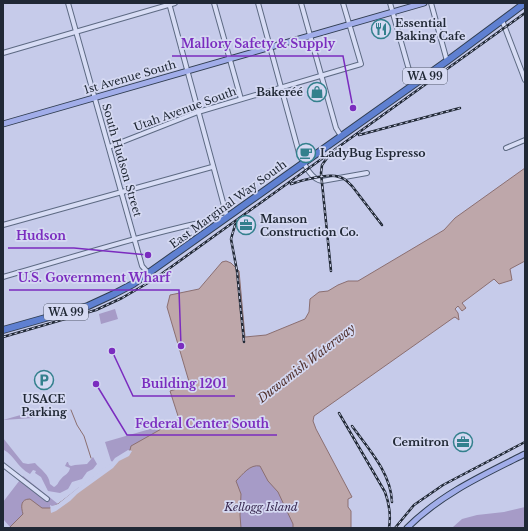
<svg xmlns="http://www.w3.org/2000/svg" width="528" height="531" viewBox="0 0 528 531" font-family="'Libre Baskerville',serif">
<rect width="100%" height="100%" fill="#c6cbea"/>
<!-- green -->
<g fill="#a69bc7">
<path d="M 115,309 L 118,319 L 101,324 L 99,314 Z"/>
<path d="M 45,408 L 47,415 L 41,415 L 33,418 L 3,420 Z"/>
<path d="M 157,427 L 158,430 L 161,429 L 113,462 L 111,461 L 105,442 Z"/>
<path d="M 3,438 L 23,463 L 28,464 L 35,463 C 41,470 49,474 50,484 L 54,487 C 58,485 58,482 61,479 C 65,474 69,474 70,468 L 65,466 L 67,462 L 68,462 L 69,465 L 71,466 L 75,465 L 87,464 L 93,457 L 97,464 L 93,469 L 87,472 L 82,479 L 72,482 L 68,489 L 60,493 L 48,491 L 41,477 L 35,473 L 36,471 L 33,470 L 30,474 C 17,467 14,455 4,450 Z"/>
<path d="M 261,456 L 302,528 L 228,528 L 229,485 Z"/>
<path d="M 23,476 L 58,504 L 79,487 L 78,497 L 9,528 L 10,527 L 3,519 L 3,502 Z"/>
<path d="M 525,507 L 525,528 L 449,528 L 453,527 L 462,519 L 477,515 L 504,512 Z"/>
</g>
<!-- water -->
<path fill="#bea7aa" stroke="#8b6f71" d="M 525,168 L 525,261 L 510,269 L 512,280 L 499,284 L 494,279 L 462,303 L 466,308 L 462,311 L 458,306 L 455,309 L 458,313 L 459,320 L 455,317 L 453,318 L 314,416 L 313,421 L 316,429 L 352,497 L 348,499 L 348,507 L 351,511 L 351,528 L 293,528 L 293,524 L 278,492 L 268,481 L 260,466 C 250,464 243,474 236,481 L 241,494 L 240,515 L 241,528 L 9,528 L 23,514 C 21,507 20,499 30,499 L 42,508 L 50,508 L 58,504 L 130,450 L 131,446 L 179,419 L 170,391 L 190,385 L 167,307 L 170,295 L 199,289 L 222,262 L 226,261 L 231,263 L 239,271 L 245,337 L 266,335 L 305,319 L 309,312 L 310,299 L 319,292 L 328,291 L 338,285 L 348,281 L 358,281 L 444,230 L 455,218 Z"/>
<!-- pier -->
<path fill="#c6cbea" d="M 128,450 L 132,451 L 129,456 L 119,461 L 113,468 L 77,494 L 70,501 L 56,511 L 51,513 L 50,505 L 52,506 L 58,504 L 79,487 L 112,462 L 115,458 Z"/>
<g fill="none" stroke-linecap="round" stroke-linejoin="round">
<!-- stream -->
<path stroke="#8b6f71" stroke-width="1" d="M 71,410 L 77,425 L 84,436 L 91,458"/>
<!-- minor casing -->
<g stroke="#5d6a83" stroke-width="6">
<g id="minor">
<path d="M 68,3 L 142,266 L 149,274"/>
<path d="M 214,3 L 241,99"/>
<path d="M 258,3 L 299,153 C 304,163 310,179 322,181 L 367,173"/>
<path d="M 301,3 L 336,128 L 341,136"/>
<path d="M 390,3 L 413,84"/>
<path d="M 431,3 L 447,61"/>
<path d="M 502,20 L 525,80"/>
<path d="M 3,53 L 175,3"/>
<path d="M 109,147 L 198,112 L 361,64 L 343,3"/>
<path d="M 506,148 L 525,140"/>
<path d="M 3,225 L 212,167"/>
<path d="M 3,277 C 77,256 151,232 227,217 L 169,3"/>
<path d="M 3,465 L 47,499"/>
</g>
</g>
<!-- major casing -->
<g stroke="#313e52" stroke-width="7">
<g id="major">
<path d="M 3,124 L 424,3"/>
<path d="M 407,528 C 441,494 483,475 525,454"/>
</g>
</g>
<!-- highway casing -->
<g stroke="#313e52" stroke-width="8">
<path id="highway" d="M 3,330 L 88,306 L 114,294 L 133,284 L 447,61 L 525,3"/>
</g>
<!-- minor -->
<use href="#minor" stroke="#d8ddf5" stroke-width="4"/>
<!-- major -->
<use href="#major" stroke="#a1ade9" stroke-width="5"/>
<!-- highway -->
<use href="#highway" stroke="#5f80d1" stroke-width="6"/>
<!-- rail casing -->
<g stroke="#202835" stroke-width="2.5">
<g id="rail">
<path d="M 359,135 L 460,108"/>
<path d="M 327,158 L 322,165 L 321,173 L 331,271"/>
<path d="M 291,184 C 302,180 329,173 339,177 C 345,178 348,182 352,186 L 382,225"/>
<path d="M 239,221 L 235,225 L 231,239 L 237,271 L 244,342"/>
<path d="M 3,337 L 96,310 L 122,298 L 153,280 L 525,13"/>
<path d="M 339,413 L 385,492 C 389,503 391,516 389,528"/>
<path d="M 352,426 C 368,448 391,473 392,502"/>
<path d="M 395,528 L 414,505 L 443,485 L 525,442"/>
</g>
</g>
<!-- rail -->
<use href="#rail" stroke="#d5d9f2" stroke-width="1" stroke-dasharray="3" stroke-linecap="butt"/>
</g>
<!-- icons -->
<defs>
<g id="restaurant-ring" transform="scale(1)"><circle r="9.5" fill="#d5d9f2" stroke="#33808d" stroke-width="1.5"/><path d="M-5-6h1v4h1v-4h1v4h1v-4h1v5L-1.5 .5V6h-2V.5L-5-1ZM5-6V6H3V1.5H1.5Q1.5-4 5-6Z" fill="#33808d"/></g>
<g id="shop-ring" transform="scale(1)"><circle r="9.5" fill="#d5d9f2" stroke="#33808d" stroke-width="1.5"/><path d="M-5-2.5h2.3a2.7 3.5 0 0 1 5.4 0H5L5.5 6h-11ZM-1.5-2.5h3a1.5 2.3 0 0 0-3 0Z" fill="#33808d"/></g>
<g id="cafe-ring" transform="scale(1)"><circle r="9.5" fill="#d5d9f2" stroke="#33808d" stroke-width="1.5"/><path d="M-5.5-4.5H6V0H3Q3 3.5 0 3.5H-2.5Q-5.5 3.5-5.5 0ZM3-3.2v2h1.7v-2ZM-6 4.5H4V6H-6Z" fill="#33808d"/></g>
<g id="office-ring" transform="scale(1)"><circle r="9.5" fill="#d5d9f2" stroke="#33808d" stroke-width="1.5"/><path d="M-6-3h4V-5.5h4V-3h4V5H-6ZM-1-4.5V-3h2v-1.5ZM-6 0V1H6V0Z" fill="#33808d"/></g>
<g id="parking-ring" transform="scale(1)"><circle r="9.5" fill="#d5d9f2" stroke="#33808d" stroke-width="1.5"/><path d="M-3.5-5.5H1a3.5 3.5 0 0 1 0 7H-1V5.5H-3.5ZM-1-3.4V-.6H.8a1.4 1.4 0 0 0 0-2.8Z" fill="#33808d"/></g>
</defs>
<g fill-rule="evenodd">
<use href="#restaurant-ring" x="381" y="29"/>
<use href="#shop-ring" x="317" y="92"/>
<use href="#cafe-ring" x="306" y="153"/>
<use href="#office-ring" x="246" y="225"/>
<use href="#parking-ring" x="44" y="380"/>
<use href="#office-ring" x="463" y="442"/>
</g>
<g text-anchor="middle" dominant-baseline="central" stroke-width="3.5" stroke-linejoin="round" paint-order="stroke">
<!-- shield labels -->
<g fill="#d5d9f2" stroke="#565d6e" stroke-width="1">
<rect x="403" y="68" width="44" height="16" rx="3"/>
<rect x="44" y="304" width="44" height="16" rx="3"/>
</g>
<g font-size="10" font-weight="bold" fill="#202835">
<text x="425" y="76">WA 99</text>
<text x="66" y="312">WA 99</text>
</g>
<!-- poi labels -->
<g font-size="11" font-weight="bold" fill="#202835" stroke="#d5d9f2" text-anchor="start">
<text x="395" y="23">Essential<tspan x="395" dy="13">Baking Cafe</tspan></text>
<text x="303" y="92" text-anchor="end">Bakeréé</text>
<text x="320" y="153">LadyBug Espresso</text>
<text x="260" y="219">Manson<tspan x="260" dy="13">Construction Co.</tspan></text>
<text x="44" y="399" text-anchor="middle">USACE<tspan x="44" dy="13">Parking</tspan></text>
<text x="449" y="442" text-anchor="end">Cemitron</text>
</g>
<!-- street labels -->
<g font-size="11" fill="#202835" stroke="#d5d9f2">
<text transform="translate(130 77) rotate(-16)">1st Avenue South</text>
<text transform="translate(185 109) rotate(-20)">Utah Avenue South</text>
<text transform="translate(122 160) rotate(74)">South Hudson Street</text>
<text transform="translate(228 204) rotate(-36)">East Marginal Way South</text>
</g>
<!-- park labels -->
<g font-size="11" font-style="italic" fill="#38284f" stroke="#d5d9f2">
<text x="261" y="507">Kellogg Island</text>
</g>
<!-- water labels -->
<g font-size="12" font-style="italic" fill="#533330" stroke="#d5d9f2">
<text transform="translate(306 363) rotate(-38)">Duwamish Waterway</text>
</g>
</g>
<!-- callouts -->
<path fill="none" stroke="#7b2cbf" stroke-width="1.5" d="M353 108L343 56H172M148 255L74 248H8M181 346L179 290H9M112 351L133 396H235M96 384L127 435H277"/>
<g fill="#7b2cbf" stroke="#d5d9f2" stroke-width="1.5">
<circle cx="353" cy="108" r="4"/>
<circle cx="148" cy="255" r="4"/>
<circle cx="181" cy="346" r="4"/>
<circle cx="112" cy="351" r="4"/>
<circle cx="96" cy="384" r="4"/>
</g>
<g font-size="12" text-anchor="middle" font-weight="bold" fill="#7b2cbf" stroke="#d5d9f2" stroke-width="3.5" stroke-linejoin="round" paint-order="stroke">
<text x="258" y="48">Mallory Safety &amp; Supply</text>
<text x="41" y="240">Hudson</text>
<text x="94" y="282">U.S. Government Wharf</text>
<text x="184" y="388">Building 1201</text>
<text x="202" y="428">Federal Center South</text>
</g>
<!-- border -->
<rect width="528" height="531" fill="none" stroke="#202835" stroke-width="8"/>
</svg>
